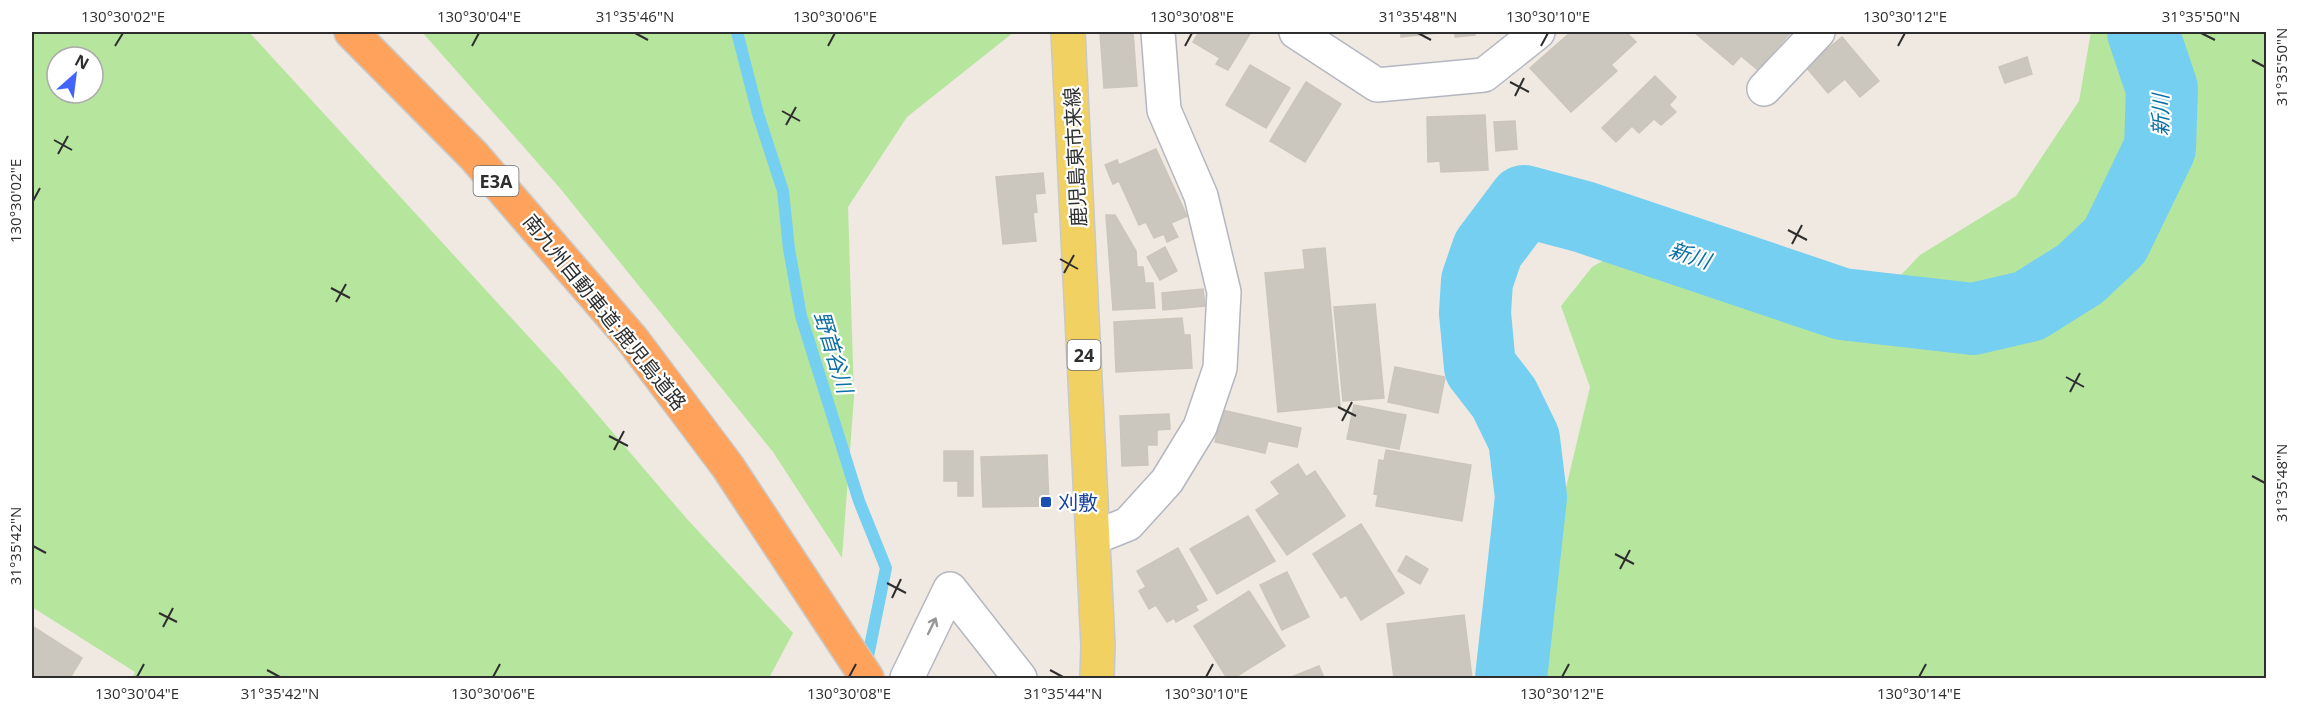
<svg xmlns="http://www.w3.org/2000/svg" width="2298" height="710" viewBox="0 0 2298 710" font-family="'Open Sans','Noto Sans JP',sans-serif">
<rect width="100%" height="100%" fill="#efe9e1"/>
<!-- green -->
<g fill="#b6e59e" fill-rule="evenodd">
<path d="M 32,32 L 249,32 L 561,372 L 687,519 L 793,633 L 769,678 L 132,678 L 135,672 L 32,607 ZM 57,57 L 93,57 L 93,93 L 57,93 Z"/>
<path d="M 422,32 L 1014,32 L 907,117 L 848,207 L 854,397 L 842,558 L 773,452 L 559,187 Z"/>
<path d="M 2091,32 L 2266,32 L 2266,678 L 1519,678 L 1544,647 L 1561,509 L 1590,387 L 1561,306 L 1592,267 L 1643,238 L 1839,340 L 1920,255 L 2016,196 L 2079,101 Z"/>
</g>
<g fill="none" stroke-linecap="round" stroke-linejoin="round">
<!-- stream -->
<path stroke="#75cff0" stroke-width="12" d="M 737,32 L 758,114 L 783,191 L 789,249 L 801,316 L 859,501 L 886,568 L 866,666"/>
<!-- river -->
<path stroke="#75cff0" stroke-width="72" d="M 1511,678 L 1531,497 L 1524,439 L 1504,398 L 1480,367 L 1475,313 L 1477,281 L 1488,249 L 1524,201 L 1584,217 L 1842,304 L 1973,319 L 2029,306 L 2080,274 L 2115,241 L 2160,148 L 2162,89 L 2143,32"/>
</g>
<!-- building -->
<g fill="#cbc7bf" stroke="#cbc5ba" stroke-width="1.5">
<path d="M 1100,32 L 1133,32 L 1137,86 L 1104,88 Z"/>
<path d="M 1199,32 L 1251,32 L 1228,70 L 1216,64 L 1220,58 L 1193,42 Z"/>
<path d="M 1401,32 L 1446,32 L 1401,37 Z"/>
<path d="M 1455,32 L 1474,32 L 1475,35 L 1455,37 Z"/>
<path d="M 1571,32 L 1626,32 L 1636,42 L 1611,65 L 1617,71 L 1571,112 L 1530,68 Z"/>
<path d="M 1694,32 L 1791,32 L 1758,70 L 1741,56 L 1733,65 Z"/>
<path d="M 1842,37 L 1879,81 L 1860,97 L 1845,79 L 1828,93 L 1806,67 Z"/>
<path d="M 2027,57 L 2032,74 L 2005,83 L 1999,67 Z"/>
<path d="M 1250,65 L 1290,88 L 1266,128 L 1226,105 Z"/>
<path d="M 1655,76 L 1676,97 L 1669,105 L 1676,112 L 1661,125 L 1654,119 L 1639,133 L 1632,126 L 1616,142 L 1602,128 Z"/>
<path d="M 1306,82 L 1341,104 L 1305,162 L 1270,141 Z"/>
<path d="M 1485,115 L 1488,170 L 1441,172 L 1440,161 L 1428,162 L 1427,117 Z"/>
<path d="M 1515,121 L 1517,149 L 1496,151 L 1494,122 Z"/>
<path d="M 1156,149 L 1187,216 L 1171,223 L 1178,237 L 1167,242 L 1164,234 L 1154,238 L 1146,222 L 1139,225 L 1119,181 L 1113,184 L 1105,165 L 1117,160 L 1119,165 Z"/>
<path d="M 1043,173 L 1045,193 L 1035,194 L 1037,212 L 1033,213 L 1036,241 L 1003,244 L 996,177 Z"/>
<path d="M 1106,215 L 1115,215 L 1136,251 L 1137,267 L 1143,267 L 1145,283 L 1153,283 L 1155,308 L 1113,310 Z"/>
<path d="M 1165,247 L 1177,271 L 1160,280 L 1147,257 Z"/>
<path d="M 1325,248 L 1340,406 L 1278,412 L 1265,273 L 1305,269 L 1303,250 Z"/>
<path d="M 1203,289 L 1205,306 L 1163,310 L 1162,293 Z"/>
<path d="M 1375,304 L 1384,398 L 1343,401 L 1334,307 Z"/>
<path d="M 1182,318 L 1184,335 L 1190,335 L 1192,368 L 1116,372 L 1114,322 Z"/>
<path d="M 1395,367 L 1445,377 L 1438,413 L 1388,402 Z"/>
<path d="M 1354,405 L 1406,415 L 1399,449 L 1347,439 Z"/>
<path d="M 1222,410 L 1301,428 L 1297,447 L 1268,441 L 1265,453 L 1215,442 Z"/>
<path d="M 1169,414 L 1170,429 L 1157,430 L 1157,445 L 1147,445 L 1148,465 L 1122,466 L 1120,416 Z"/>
<path d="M 1386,450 L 1471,465 L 1462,521 L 1376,506 L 1378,495 L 1374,494 L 1379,460 L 1384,461 Z"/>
<path d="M 944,451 L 973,451 L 973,496 L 958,496 L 958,481 L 944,481 Z"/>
<path d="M 1047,455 L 1049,506 L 983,507 L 981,457 Z"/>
<path d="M 1298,464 L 1306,477 L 1315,471 L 1345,516 L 1287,555 L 1256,510 L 1280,494 L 1271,482 Z"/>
<path d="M 1248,516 L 1275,561 L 1217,594 L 1190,549 Z"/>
<path d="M 1361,524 L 1404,593 L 1361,620 L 1346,595 L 1341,598 L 1313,554 Z"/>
<path d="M 1178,548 L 1207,600 L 1195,606 L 1198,610 L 1176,622 L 1174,618 L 1167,622 L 1156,605 L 1149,609 L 1139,591 L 1146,587 L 1137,571 Z"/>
<path d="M 1406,556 L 1428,569 L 1420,584 L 1398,571 Z"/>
<path d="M 1287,572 L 1309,617 L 1282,630 L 1260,585 Z"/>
<path d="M 1249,591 L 1285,646 L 1234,678 L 1227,678 L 1194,626 Z"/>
<path d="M 1464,615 L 1472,678 L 1394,678 L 1387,624 Z"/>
<path d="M 32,626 L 82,658 L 70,678 L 32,678 Z"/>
<path d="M 1319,666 L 1324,678 L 1289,678 Z"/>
</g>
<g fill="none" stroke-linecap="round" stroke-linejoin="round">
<!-- minor casing -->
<g stroke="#b4b7c1" stroke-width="36">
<g id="minor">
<path d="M 1296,32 L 1377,85 L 1484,75 L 1538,32"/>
<path d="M 1764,89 L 1818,32"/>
<path d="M 1093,538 L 1128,524 L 1167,481 L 1200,427 L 1220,368 L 1224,292 L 1201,196 L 1164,110 L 1158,32"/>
<path d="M 907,678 L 950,589 L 1020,678"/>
</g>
</g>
<!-- major casing -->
<g stroke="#c9c9c9" stroke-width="36">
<path id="major" d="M 1068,32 L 1098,645 L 1097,678"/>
</g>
<!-- highway casing -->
<g stroke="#c9c9c9" stroke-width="36">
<path id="highway" d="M 351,32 L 474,156 L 632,339 L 728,467 L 867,678"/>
</g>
<!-- minor -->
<use href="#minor" stroke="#fff" stroke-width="33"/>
<!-- major -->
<use href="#major" stroke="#f2d163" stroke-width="33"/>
<!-- highway -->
<use href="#highway" stroke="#ffa35c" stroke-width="33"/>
</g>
<!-- one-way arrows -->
<defs><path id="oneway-shaft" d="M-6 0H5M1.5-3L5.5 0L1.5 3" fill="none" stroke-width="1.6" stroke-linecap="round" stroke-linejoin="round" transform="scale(1.5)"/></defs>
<use stroke="#969696" href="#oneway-shaft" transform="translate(932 626) rotate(-64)"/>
<!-- ticks -->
<path fill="none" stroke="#2e2e2e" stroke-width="2" d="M 635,33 L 648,40M 1418,33 L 1431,40M 2201,33 L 2215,40M 115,46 L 123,33M 472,46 L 479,33M 828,46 L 835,33M 1185,46 L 1192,33M 1541,46 L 1548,33M 1898,46 L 1905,33M 2252,60 L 2265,67M 1510,82 L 1529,92M 1515,96 L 1524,78M 782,111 L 800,121M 786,125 L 796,107M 54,140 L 72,150M 58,154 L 68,136M 33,201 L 40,188M 1788,230 L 1807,240M 1792,244 L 1802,225M 1060,259 L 1078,269M 1064,273 L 1074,255M 331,288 L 350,298M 336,302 L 346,284M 2066,377 L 2084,387M 2070,392 L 2080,373M 1338,407 L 1356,416M 1342,421 L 1352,402M 609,436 L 628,446M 614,450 L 624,431M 2252,476 L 2265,483M 33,546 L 46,553M 1615,554 L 1634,564M 1620,569 L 1630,550M 887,583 L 906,593M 892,598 L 901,579M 159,613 L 177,622M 163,627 L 173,608M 267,670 L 280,677M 1050,670 L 1063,677M 137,677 L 144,664M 493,677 L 500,664M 849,677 L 856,664M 1206,677 L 1213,664M 1562,677 L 1569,664M 1919,677 L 1926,664"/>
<!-- markers -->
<rect fill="#1a4fb4" stroke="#fff" stroke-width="2" x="1040" y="496" width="12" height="12" rx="3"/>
<g text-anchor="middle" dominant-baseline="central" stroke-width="4.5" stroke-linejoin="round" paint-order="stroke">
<!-- shield labels -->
<g fill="#fff" stroke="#6d6d6d" stroke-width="1.5">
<rect x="473.5" y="166" width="45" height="30" rx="4.5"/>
<rect x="1067.5" y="340" width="33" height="30" rx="4.5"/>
</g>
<g font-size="18" font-weight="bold" fill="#2e2e2e">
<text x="496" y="181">E3A</text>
<text x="1084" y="355">24</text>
</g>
<!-- street labels -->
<g font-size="20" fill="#2e2e2e" stroke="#fff">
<text transform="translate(1075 157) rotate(-93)">鹿児島東市来線</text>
<text transform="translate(605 312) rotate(51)">南九州自動車道;鹿児島道路</text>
</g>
<!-- transit labels -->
<g font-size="20" fill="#164399" stroke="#fff" text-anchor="start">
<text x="1058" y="502">刈敷</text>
</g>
<!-- water labels -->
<g font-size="21" font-style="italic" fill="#0d6fa3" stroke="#fff">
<text transform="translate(2160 115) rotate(-90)">新川</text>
<text transform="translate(1690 255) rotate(18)">新川</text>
<text transform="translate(834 352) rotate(73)">野首谷川</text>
</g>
</g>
<!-- border -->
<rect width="2298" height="710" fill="none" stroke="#ffffff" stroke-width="66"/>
<!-- north arrow -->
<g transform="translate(75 75) rotate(28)"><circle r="28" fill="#ffffff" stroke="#ababab" stroke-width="1.5"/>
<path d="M0-4.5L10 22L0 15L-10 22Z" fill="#4264fb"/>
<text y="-9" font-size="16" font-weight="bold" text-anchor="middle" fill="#2e2e2e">N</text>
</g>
<rect x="33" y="33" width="2232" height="644" fill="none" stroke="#2e2e2e" stroke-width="2"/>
<g font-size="15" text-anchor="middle" fill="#2e2e2e">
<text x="123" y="22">130°30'02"E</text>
<text x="479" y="22">130°30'04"E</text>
<text x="635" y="22">31°35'46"N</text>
<text x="835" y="22">130°30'06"E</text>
<text x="1192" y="22">130°30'08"E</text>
<text x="1418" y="22">31°35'48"N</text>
<text x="1548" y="22">130°30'10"E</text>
<text x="1905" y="22">130°30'12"E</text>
<text x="2201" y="22">31°35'50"N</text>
<text transform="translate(2282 67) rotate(-90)" y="5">31°35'50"N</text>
<text transform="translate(16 201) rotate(-90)" y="5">130°30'02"E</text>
<text transform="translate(2282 483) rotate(-90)" y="5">31°35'48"N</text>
<text transform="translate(16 546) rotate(-90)" y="5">31°35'42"N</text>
<text x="137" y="699">130°30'04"E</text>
<text x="280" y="699">31°35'42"N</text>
<text x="493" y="699">130°30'06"E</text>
<text x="849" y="699">130°30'08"E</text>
<text x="1063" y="699">31°35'44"N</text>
<text x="1206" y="699">130°30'10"E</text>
<text x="1562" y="699">130°30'12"E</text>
<text x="1919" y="699">130°30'14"E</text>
</g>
</svg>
